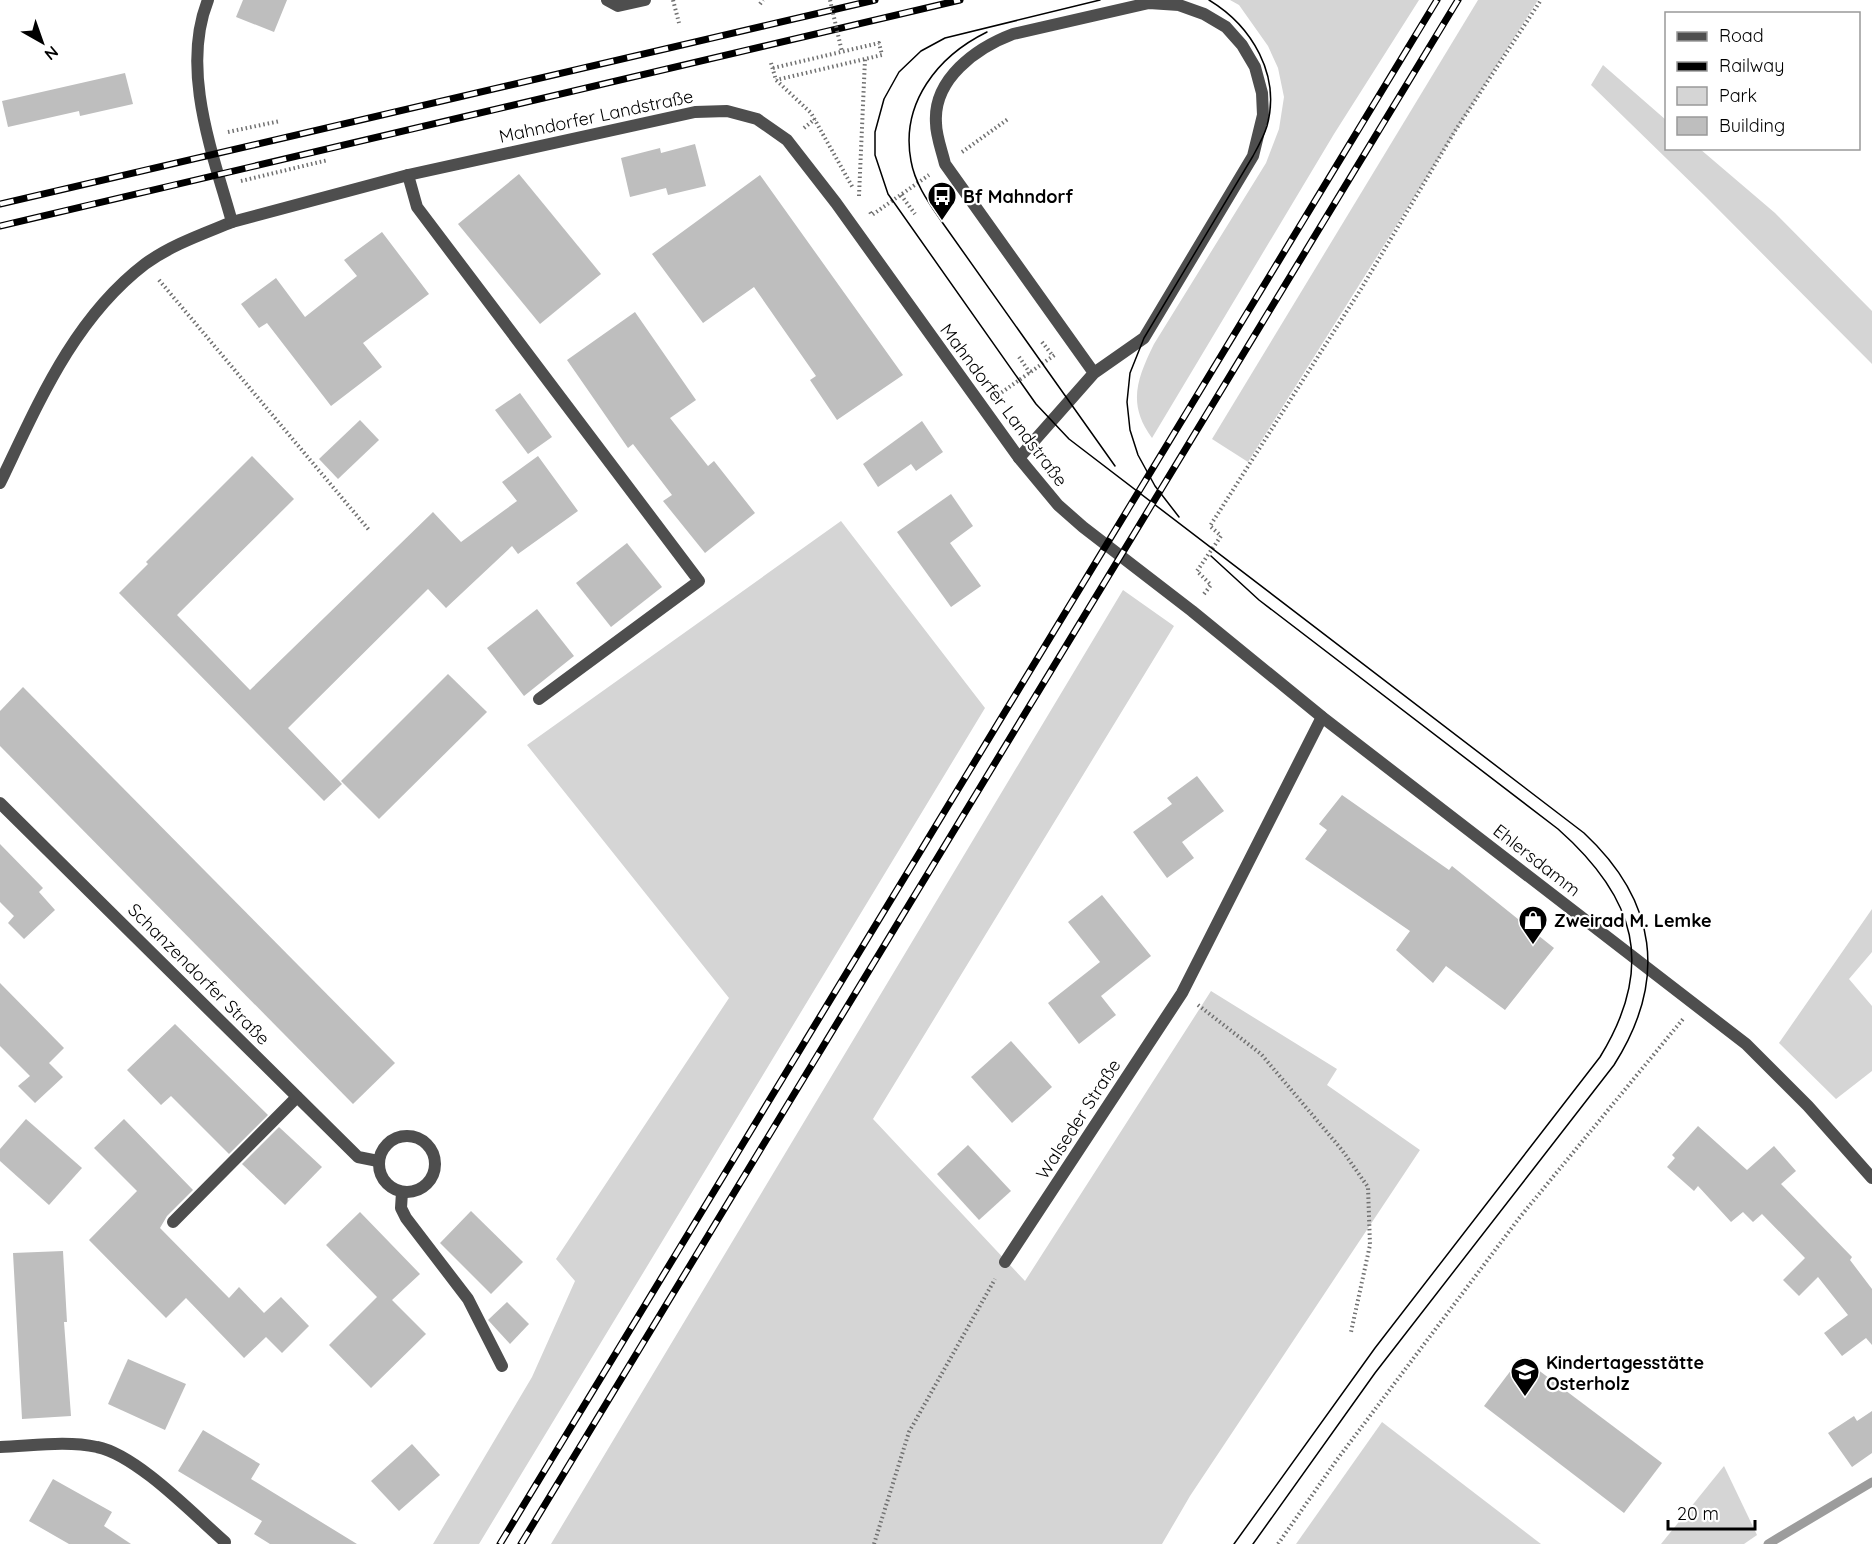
<svg xmlns="http://www.w3.org/2000/svg" width="1872" height="1544" viewBox="0 0 1872 1544" font-family="Quicksand,sans-serif">
<rect width="100%" height="100%" fill="#fff"/>
<!-- green -->
<g fill="#d5d5d5">
<path d="M 1230,0 L 1419,0 L 1334,134 L 1152,438 C 1127,404 1137,379 1154,344 L 1266,163 L 1279,129 L 1284,97 L 1278,68 L 1268,46 L 1239,5 Z"/>
<path d="M 1478,0 L 1538,0 L 1248,462 L 1212,439 Z"/>
<path d="M 1603,65 L 1666,120 L 1666,148 L 1700,149 L 1775,213 L 1872,311 L 1872,364 L 1706,197 L 1591,85 Z"/>
<path d="M 841,521 L 985,708 L 479,1544 L 433,1544 L 532,1377 L 575,1281 L 556,1259 L 729,998 L 527,745 Z"/>
<path d="M 1123,590 L 1174,626 L 873,1119 L 1025,1281 L 1211,991 L 1337,1069 L 1327,1085 L 1420,1150 L 1190,1496 L 1162,1544 L 551,1544 Z"/>
<path d="M 1872,909 L 1872,952 L 1849,979 L 1872,1006 L 1872,1071 L 1836,1099 L 1779,1043 Z"/>
<path d="M 1382,1422 L 1541,1544 L 1296,1544 Z"/>
<path d="M 1724,1466 L 1757,1535 L 1744,1544 L 1661,1544 Z"/>
</g>
<g fill="none" stroke-linecap="round" stroke-linejoin="round">
<!-- stream -->
<path stroke="#9c9c9c" stroke-width="9" d="M 1768,1544 L 1872,1482"/>
</g>
<!-- building -->
<g fill="#bebebe">
<path d="M 243,0 L 287,0 L 274,32 L 236,17 Z"/>
<path d="M 125,73 L 133,104 L 80,116 L 79,111 L 8,127 L 2,101 Z"/>
<path d="M 695,144 L 706,186 L 668,195 L 666,188 L 630,197 L 621,158 L 660,148 L 661,153 Z"/>
<path d="M 519,174 L 601,274 L 540,324 L 458,224 Z"/>
<path d="M 760,175 L 903,375 L 837,420 L 810,380 L 816,376 L 754,287 L 703,323 L 652,254 Z"/>
<path d="M 382,232 L 429,294 L 363,343 L 382,367 L 331,406 L 267,323 L 259,328 L 241,304 L 276,278 L 305,317 L 357,276 L 344,260 Z"/>
<path d="M 635,312 L 696,400 L 670,418 L 708,466 L 714,461 L 755,513 L 705,553 L 663,501 L 672,495 L 633,444 L 628,448 L 567,360 Z"/>
<path d="M 520,393 L 552,437 L 528,454 L 495,410 Z"/>
<path d="M 360,420 L 379,440 L 338,479 L 319,459 Z"/>
<path d="M 922,421 L 943,452 L 916,471 L 911,464 L 878,487 L 863,464 Z"/>
<path d="M 252,456 L 294,499 L 177,615 L 250,690 L 433,512 L 461,542 L 517,501 L 502,482 L 538,456 L 578,511 L 518,554 L 512,546 L 446,608 L 428,589 L 288,728 L 342,784 L 324,801 L 119,593 L 148,564 L 146,562 Z"/>
<path d="M 951,494 L 973,526 L 950,543 L 981,586 L 951,607 L 897,532 Z"/>
<path d="M 627,543 L 662,587 L 611,627 L 576,583 Z"/>
<path d="M 537,609 L 574,656 L 524,696 L 487,648 Z"/>
<path d="M 448,674 L 487,712 L 379,819 L 341,781 Z"/>
<path d="M 23,687 L 395,1063 L 353,1104 L 0,746 L 0,711 Z"/>
<path d="M 1197,776 L 1224,811 L 1182,842 L 1194,858 L 1167,878 L 1133,832 L 1172,804 L 1167,798 Z"/>
<path d="M 1342,795 L 1449,870 L 1452,866 L 1554,948 L 1505,1010 L 1446,966 L 1433,983 L 1396,950 L 1410,931 L 1305,859 L 1327,830 L 1319,824 Z"/>
<path d="M 0,844 L 43,888 L 39,892 L 55,910 L 24,939 L 8,923 L 14,916 L 0,902 Z"/>
<path d="M 1102,895 L 1151,956 L 1101,996 L 1116,1015 L 1079,1044 L 1048,1003 L 1100,962 L 1068,922 Z"/>
<path d="M 0,983 L 64,1048 L 49,1063 L 63,1077 L 35,1103 L 18,1086 L 30,1076 L 0,1046 Z"/>
<path d="M 175,1024 L 268,1115 L 229,1154 L 171,1096 L 161,1105 L 127,1070 Z"/>
<path d="M 1011,1041 L 1052,1087 L 1012,1123 L 971,1077 Z"/>
<path d="M 26,1119 L 82,1168 L 49,1205 L 0,1161 L 0,1149 Z"/>
<path d="M 124,1119 L 193,1190 L 167,1216 L 160,1228 L 229,1298 L 239,1287 L 264,1313 L 281,1297 L 309,1326 L 282,1353 L 266,1337 L 244,1358 L 186,1298 L 166,1318 L 89,1240 L 137,1191 L 94,1148 Z"/>
<path d="M 1698,1126 L 1747,1170 L 1774,1146 L 1796,1171 L 1781,1184 L 1852,1257 L 1850,1260 L 1872,1289 L 1872,1345 L 1866,1338 L 1842,1356 L 1824,1333 L 1848,1315 L 1818,1277 L 1799,1296 L 1783,1280 L 1805,1258 L 1762,1214 L 1753,1222 L 1743,1212 L 1731,1222 L 1698,1186 L 1694,1191 L 1667,1167 L 1675,1158 L 1672,1155 Z"/>
<path d="M 279,1127 L 322,1167 L 285,1205 L 242,1164 Z"/>
<path d="M 968,1145 L 1011,1191 L 979,1220 L 937,1174 Z"/>
<path d="M 471,1211 L 523,1262 L 491,1294 L 440,1243 Z"/>
<path d="M 360,1212 L 420,1274 L 392,1300 L 426,1334 L 371,1388 L 329,1345 L 377,1297 L 326,1245 Z"/>
<path d="M 63,1251 L 67,1322 L 64,1322 L 71,1416 L 22,1419 L 13,1253 Z"/>
<path d="M 507,1302 L 529,1324 L 510,1344 L 488,1320 Z"/>
<path d="M 1521,1357 L 1662,1463 L 1624,1513 L 1484,1406 Z"/>
<path d="M 128,1359 L 186,1384 L 165,1430 L 108,1404 Z"/>
<path d="M 1872,1411 L 1872,1453 L 1852,1467 L 1828,1433 L 1854,1416 L 1857,1421 Z"/>
<path d="M 203,1430 L 260,1464 L 251,1479 L 357,1544 L 270,1544 L 254,1534 L 262,1521 L 178,1471 Z"/>
<path d="M 412,1444 L 440,1475 L 399,1511 L 371,1481 Z"/>
<path d="M 53,1479 L 112,1512 L 104,1526 L 131,1544 L 69,1544 L 29,1521 Z"/>
</g>
<g fill="none" stroke-linecap="round" stroke-linejoin="round">
<!-- path -->
<g stroke="#707070" stroke-width="4" stroke-dasharray="1.5 3" stroke-linecap="butt">
<path d="M 673,0 L 679,23"/>
<path d="M 760,4 L 763,0"/>
<path d="M 771,63 L 776,80 L 811,113 L 853,188"/>
<path d="M 773,68 L 879,43 L 882,55 L 776,80"/>
<path d="M 804,128 L 815,119"/>
<path d="M 228,132 L 280,121"/>
<path d="M 962,152 L 1008,119"/>
<path d="M 241,181 L 328,160"/>
<path d="M 901,195 L 915,214"/>
<path d="M 859,196 L 865,59"/>
<path d="M 870,212 L 872,215 L 929,175"/>
<path d="M 159,280 L 369,530"/>
<path d="M 1042,342 L 1053,356"/>
<path d="M 1019,357 L 1030,373"/>
<path d="M 998,395 L 1056,354"/>
<path d="M 1204,594 L 1211,585 L 1197,571 L 1221,536 L 1210,526 L 1361,289 L 1455,131 L 1541,0"/>
<path d="M 1198,1005 L 1261,1054 L 1342,1150 L 1368,1187 L 1370,1245 L 1351,1332"/>
<path d="M 874,1544 L 909,1432 L 995,1279"/>
<path d="M 1278,1544 L 1336,1461 L 1520,1217 L 1683,1019"/>
</g>
<!-- service -->
<g stroke="#4e4e4e" stroke-width="12">
<path d="M 607,0 L 618,6 L 645,0"/>
<path d="M 408,175 L 417,207 L 699,581 L 539,699"/>
<path d="M 1019,458 L 1094,373 L 1144,338 L 1253,156 L 1263,115 L 1262,93 L 1255,67 L 1242,45 L 1226,27 L 1204,14 L 1179,5 L 1149,3 L 1013,34 C 976,48 933,79 936,123 C 936,136 942,151 945,164 L 1094,373"/>
<path d="M 402,1192 L 401,1208 L 406,1218 L 468,1299 L 502,1366"/>
<path d="M 173,1222 L 297,1097"/>
<path d="M 0,1447 C 31,1446 66,1440 97,1447 C 137,1455 194,1515 225,1542"/>
</g>
<!-- minor -->
<g stroke="#4e4e4e" stroke-width="12">
<path d="M 0,483 C 38,404 73,319 145,264 C 171,245 203,234 232,222"/>
<path d="M 0,803 L 358,1157 L 378,1161"/>
<circle cx="407" cy="1164" r="28"/>
<path d="M 1005,1262 L 1182,993 L 1322,717"/>
</g>
<!-- tertiary -->
<path stroke="#4e4e4e" stroke-width="12" d="M 208,0 C 180,70 213,154 232,222 L 408,175 L 695,112 L 727,111 L 757,119 L 787,140 L 836,203 L 1019,458 L 1058,505 L 1083,527 L 1192,611 L 1322,717 L 1746,1044 L 1808,1106 L 1872,1178"/>
<!-- tram -->
<g stroke="#000" stroke-width="1.5">
<path d="M 1100,0 L 945,38 L 921,51 L 899,72 L 884,99 L 875,132 L 875,155 L 888,194 L 1036,404 L 1069,439 L 1584,833 C 1657,901 1668,980 1614,1065 L 1375,1373 L 1253,1544"/>
<path d="M 987,32 C 938,56 900,103 911,161 C 915,184 929,203 942,222 L 1115,466"/>
<path d="M 1179,517 L 1155,486 L 1138,455 L 1130,430 L 1127,402 L 1130,373 L 1144,338 L 1253,156 C 1258,147 1264,136 1267,126 C 1281,75 1252,26 1209,0"/>
<path d="M 1211,556 L 1259,600 L 1558,829 C 1636,898 1656,966 1600,1057 L 1375,1348 L 1234,1544"/>
</g>
<!-- rail casing -->
<g stroke="#000" stroke-width="7">
<g id="rail">
<path d="M 0,204 L 875,0"/>
<path d="M 0,226 L 960,0"/>
<path d="M 500,1544 L 1437,0"/>
<path d="M 521,1544 L 1458,0"/>
</g>
</g>
<!-- rail -->
<use href="#rail" stroke="#fff" stroke-width="4.5" stroke-dasharray="14" stroke-linecap="butt"/>
<!-- path-bridge -->
<path stroke="#707070" stroke-width="4" stroke-dasharray="1.5 3" stroke-linecap="butt" d="M 830,0 L 842,52"/>
</g>
<!-- icons -->
<defs>
<g id="bus-pin" transform="scale(1.5)"><path d="M0 17L-7.5 6A9.5 9.5 0 1 1 7.5 6Z" fill="#000" stroke="#fff"/><path d="M-5-6H5V4H4V6H2V4H-2V6H-4V4H-5ZM-3.5-4V0h7V-4ZM-3.5 1.2v1.5H-2V1.2ZM2 1.2v1.5H3.5V1.2Z" fill="#fff"/></g>
<g id="shop-pin" transform="scale(1.5)"><path d="M0 17L-7.5 6A9.5 9.5 0 1 1 7.5 6Z" fill="#000" stroke="#fff"/><path d="M-5-2.5h2.3a2.7 3.5 0 0 1 5.4 0H5L5.5 6h-11ZM-1.5-2.5h3a1.5 2.3 0 0 0-3 0Z" fill="#fff"/></g>
<g id="school-pin" transform="scale(1.5)"><path d="M0 17L-7.5 6A9.5 9.5 0 1 1 7.5 6Z" fill="#000" stroke="#fff"/><path d="M0-5L7-2L0 1L-7-2ZM-4 1L0 2.5L4 1V4Q0 6-4 4Z" fill="#fff"/></g>
</defs>
<g fill-rule="evenodd">
<use href="#bus-pin" x="942" y="196"/>
<use href="#shop-pin" x="1533" y="920"/>
<use href="#school-pin" x="1525" y="1372"/>
</g>
<g text-anchor="middle" dominant-baseline="central" stroke-width="4.5" stroke-linejoin="round" paint-order="stroke">
<!-- street labels -->
<g font-size="18" fill="#000" stroke="#fff">
<text transform="translate(596 116) rotate(-12)">Mahndorfer Landstraße</text>
<text transform="translate(1004 405) rotate(53)">Mahndorfer Landstraße</text>
<text transform="translate(1537 860) rotate(38)">Ehlersdamm</text>
<text transform="translate(199 974) rotate(45)">Schanzendorfer Straße</text>
<text transform="translate(1078 1119) rotate(-57)">Walseder Straße</text>
</g>
<!-- poi labels -->
<g font-size="18" font-weight="bold" fill="#000" stroke="#fff" text-anchor="start">
<text x="963" y="196">Bf Mahndorf</text>
<text x="1554" y="920">Zweirad M. Lemke</text>
<text x="1546" y="1362">Kindertagesstätte<tspan x="1546" dy="21">Osterholz</tspan></text>
</g>
</g>
<!-- legend -->
<rect x="1665" y="12" width="195" height="138" fill="#ffffff" stroke="#999999" stroke-width="1.5"/>
<rect x="1677" y="32" width="30" height="9" fill="#4e4e4e" stroke="#999999" stroke-width="1.5"/>
<text x="1719" y="42" font-size="18" fill="#000000">Road</text>
<rect x="1677" y="62" width="30" height="9" fill="#000000" stroke="#999999" stroke-width="1.5"/>
<text x="1719" y="72" font-size="18" fill="#000000">Railway</text>
<rect x="1677" y="87" width="30" height="18" fill="#d5d5d5" stroke="#999999" stroke-width="1.5"/>
<text x="1719" y="102" font-size="18" fill="#000000">Park</text>
<rect x="1677" y="117" width="30" height="18" fill="#bebebe" stroke="#999999" stroke-width="1.5"/>
<text x="1719" y="132" font-size="18" fill="#000000">Building</text>
<!-- north arrow -->
<g transform="translate(42 42) rotate(140)" stroke="#ffffff" stroke-width="4.5" paint-order="stroke">
<path d="M0-4.5L10 22L0 15L-10 22Z" fill="#000000"/>
<text y="-9" font-size="16" font-weight="bold" text-anchor="middle" fill="#000000">N</text>
</g>
<!-- scale -->
<path d="M1668 1520v9h87v-9" fill="none" stroke="#000000" stroke-width="3"/>
<text x="1677" y="1520" font-size="18" fill="#000000" stroke="#ffffff" stroke-width="4.5" paint-order="stroke">20 m</text>
</svg>
